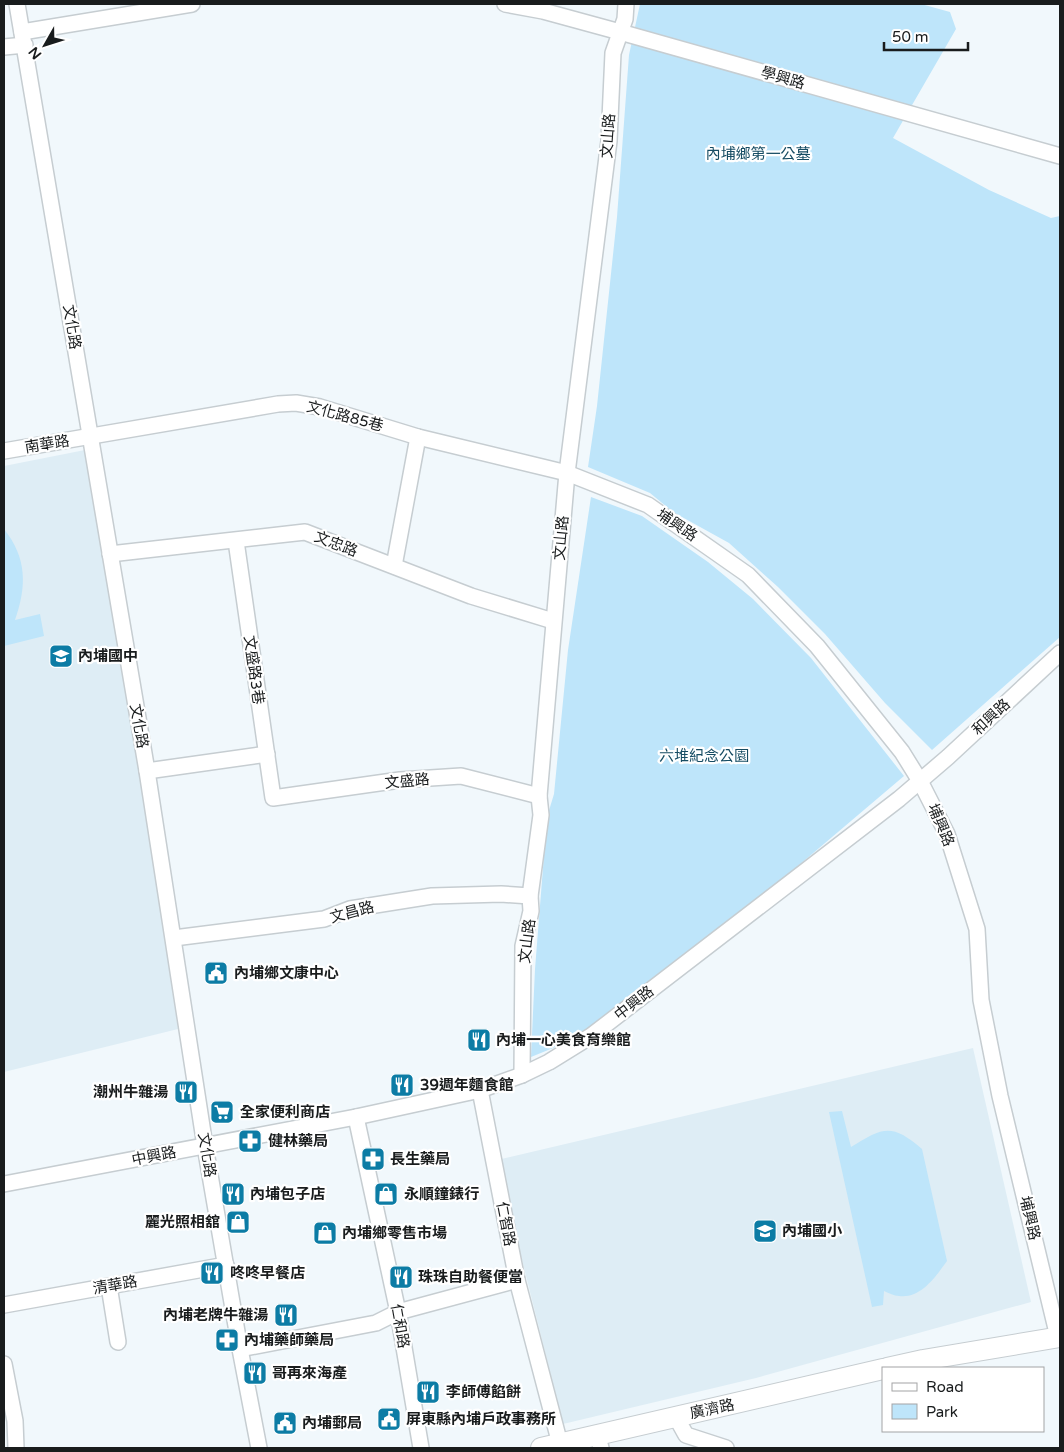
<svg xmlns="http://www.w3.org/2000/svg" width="1064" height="1452" viewBox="0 0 1064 1452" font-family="'Varela Round','Noto Sans TC',sans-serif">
<rect width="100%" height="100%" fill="#f1f8fc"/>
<!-- built -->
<g fill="#deedf5">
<path d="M 85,450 L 151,846 L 178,1029 L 4,1072 L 4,466 Z"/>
<path d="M 973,1048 L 1031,1302 L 756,1378 L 563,1424 L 497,1160 Z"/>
</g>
<!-- green -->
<g fill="#bee5fa">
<path d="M 640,4 L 921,4 L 950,12 L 956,29 L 893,138 L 989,190 L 1051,218 L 1060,216 L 1060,637 L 932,750 L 885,703 L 825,634 L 778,587 L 729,543 L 673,512 L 650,493 L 588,467 L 597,406 L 617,217 L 629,55 Z"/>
<path d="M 591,497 L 642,516 L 708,562 L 753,599 L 811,658 L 904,776 L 746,910 L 585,1030 L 558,1046 L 531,1057 L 535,969 L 547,817 L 554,794 L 568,650 Z"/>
<path d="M 4,529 C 27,558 27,586 15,620 L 40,614 L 44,636 L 4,646 Z"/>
<path d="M 842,1111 L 851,1147 C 883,1127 892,1123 922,1149 L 947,1261 C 936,1276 921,1299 899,1296 C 894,1296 889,1293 884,1291 L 883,1305 L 872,1307 L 829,1112 Z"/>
</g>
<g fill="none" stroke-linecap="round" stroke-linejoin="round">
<!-- minor casing -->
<g stroke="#c6cdd1" stroke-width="18">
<g id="minor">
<path d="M 17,4 L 147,771 L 205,1146 L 240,1349 L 259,1448"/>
<path d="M 505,4 L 543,11 L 620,32 L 1060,156"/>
<path d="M 22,32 L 192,4"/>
<path d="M 4,47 L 25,45"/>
<path d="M 4,451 L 278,404 L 296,403 L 320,407 L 418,437 L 567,473 L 648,505 L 748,575 L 817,646 L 902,752 L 920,781 L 947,834 L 977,929 L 981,1000 L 1000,1096 L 1058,1337"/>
<path d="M 236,541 L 273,798 L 400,780 L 461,776 L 539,796"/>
<path d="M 110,554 L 305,532 L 471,596 L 553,621"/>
<path d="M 394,566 L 418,437"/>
<path d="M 147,771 L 267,754"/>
<path d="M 174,938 L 324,919 L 350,909 L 432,896 L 501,894 L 530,896"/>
<path d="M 522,1075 L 523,946 L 531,911 L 530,896 L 541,815 L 539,796 L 567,473 L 609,141 L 613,53 L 625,19 L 626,4"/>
<path d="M 480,1090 L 517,1280 L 560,1444"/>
<path d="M 356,1117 L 398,1312 L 421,1448"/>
<path d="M 4,1184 L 356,1117 L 480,1090 L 522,1075 L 549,1062 L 591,1036 L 899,799 L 948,757 L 1060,653"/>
<path d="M 109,1286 L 118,1342"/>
<path d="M 4,1305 L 226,1265"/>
<path d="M 240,1349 L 376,1323 L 398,1312 L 517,1280"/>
<path d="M 4,1364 L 15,1421 L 16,1448"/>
<path d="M 676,1417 L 686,1435 L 726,1448"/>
<path d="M 598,1436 L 601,1448"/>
</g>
</g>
<!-- major casing -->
<g stroke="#c6cdd1" stroke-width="22">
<g id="major">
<path d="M 887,1368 L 923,1360 L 1060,1337"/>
<path d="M 541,1448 L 883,1369"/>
</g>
</g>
<!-- minor -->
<use href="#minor" stroke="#fff" stroke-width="15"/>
<!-- major -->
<use href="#major" stroke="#fff" stroke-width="20"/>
</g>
<!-- icons -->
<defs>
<g id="school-square" transform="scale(1.25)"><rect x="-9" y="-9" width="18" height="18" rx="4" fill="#0c7ca5" stroke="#fff"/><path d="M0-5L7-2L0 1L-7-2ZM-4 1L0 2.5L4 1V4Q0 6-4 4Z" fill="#fff"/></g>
<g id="civic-square" transform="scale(1.25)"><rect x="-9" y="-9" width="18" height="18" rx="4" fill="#0c7ca5" stroke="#fff"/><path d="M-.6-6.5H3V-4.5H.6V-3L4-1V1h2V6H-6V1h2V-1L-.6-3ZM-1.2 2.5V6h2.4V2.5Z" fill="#fff"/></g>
<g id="restaurant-square" transform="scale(1.25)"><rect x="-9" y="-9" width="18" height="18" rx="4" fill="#0c7ca5" stroke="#fff"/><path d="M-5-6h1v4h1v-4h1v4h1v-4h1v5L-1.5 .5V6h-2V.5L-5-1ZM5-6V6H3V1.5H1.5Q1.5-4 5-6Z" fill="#fff"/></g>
<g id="supermarket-square" transform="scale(1.25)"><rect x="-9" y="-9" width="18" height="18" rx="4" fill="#0c7ca5" stroke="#fff"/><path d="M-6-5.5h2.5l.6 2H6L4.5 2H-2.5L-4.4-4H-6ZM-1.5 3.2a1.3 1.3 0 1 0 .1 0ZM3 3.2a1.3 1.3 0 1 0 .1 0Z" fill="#fff"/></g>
<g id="pharmacy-square" transform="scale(1.25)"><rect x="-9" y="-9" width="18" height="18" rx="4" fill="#0c7ca5" stroke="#fff"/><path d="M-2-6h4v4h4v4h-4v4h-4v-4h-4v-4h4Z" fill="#fff"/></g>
<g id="shop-square" transform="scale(1.25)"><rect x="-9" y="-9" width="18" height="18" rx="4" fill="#0c7ca5" stroke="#fff"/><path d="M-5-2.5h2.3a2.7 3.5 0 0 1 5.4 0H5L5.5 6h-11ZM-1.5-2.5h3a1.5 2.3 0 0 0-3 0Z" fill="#fff"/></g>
</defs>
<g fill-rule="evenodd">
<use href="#school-square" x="61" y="656"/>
<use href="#civic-square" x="216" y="973"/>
<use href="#restaurant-square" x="479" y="1040"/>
<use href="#restaurant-square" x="402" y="1085"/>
<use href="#restaurant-square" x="186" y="1092"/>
<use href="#supermarket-square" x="222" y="1112"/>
<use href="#pharmacy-square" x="250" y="1141"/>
<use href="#pharmacy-square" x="373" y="1159"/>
<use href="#restaurant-square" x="233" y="1194"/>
<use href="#shop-square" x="386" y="1194"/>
<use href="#shop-square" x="238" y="1222"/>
<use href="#school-square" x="765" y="1231"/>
<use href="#shop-square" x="325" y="1233"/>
<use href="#restaurant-square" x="212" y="1273"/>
<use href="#restaurant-square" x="401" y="1277"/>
<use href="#restaurant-square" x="286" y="1315"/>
<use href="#pharmacy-square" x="227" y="1340"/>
<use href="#restaurant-square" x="255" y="1373"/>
<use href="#restaurant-square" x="428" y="1392"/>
<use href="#civic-square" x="389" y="1419"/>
<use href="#civic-square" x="285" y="1423"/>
</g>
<g text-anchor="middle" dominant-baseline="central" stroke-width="4.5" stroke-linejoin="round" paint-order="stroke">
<!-- street labels -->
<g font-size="15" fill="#191c1d" stroke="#fff">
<text transform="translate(783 78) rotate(16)">學興路</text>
<text transform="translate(608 136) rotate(-86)">文山路</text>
<text transform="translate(72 327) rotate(81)">文化路</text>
<text transform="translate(345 416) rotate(15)">文化路85巷</text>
<text transform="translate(47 444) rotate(-9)">南華路</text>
<text transform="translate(677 525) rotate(34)">埔興路</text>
<text transform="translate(561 538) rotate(-85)">文山路</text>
<text transform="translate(336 544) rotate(21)">文忠路</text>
<text transform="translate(254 670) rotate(82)">文盛路3巷</text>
<text transform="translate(991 717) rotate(-43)">和興路</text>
<text transform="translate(139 726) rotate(80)">文化路</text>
<text transform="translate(407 781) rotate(-5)">文盛路</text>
<text transform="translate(941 825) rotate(67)">埔興路</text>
<text transform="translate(352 912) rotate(-15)">文昌路</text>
<text transform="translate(527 941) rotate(-83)">文山路</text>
<text transform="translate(634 1003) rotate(-38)">中興路</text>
<text transform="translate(207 1155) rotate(81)">文化路</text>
<text transform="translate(154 1156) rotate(-11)">中興路</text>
<text transform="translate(1030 1218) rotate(77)">埔興路</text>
<text transform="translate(506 1224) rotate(79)">仁智路</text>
<text transform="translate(115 1285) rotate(-10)">清華路</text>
<text transform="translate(400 1326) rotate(80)">仁和路</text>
<text transform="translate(712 1409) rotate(-12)">廣濟路</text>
</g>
<!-- park labels -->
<g font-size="15" fill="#164c63" stroke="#fff">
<text x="758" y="154">內埔鄉第一公墓</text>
<text x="704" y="756">六堆紀念公園</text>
</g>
<!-- poi labels -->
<g font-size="15" font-weight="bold" fill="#191c1d" stroke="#fff" text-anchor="start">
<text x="78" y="656">內埔國中</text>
<text x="234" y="973">內埔鄉文康中心</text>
<text x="496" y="1040">內埔一心美食育樂館</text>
<text x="420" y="1085">39週年麵食館</text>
<text x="168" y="1092" text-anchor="end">潮州牛雜湯</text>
<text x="240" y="1112">全家便利商店</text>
<text x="268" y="1141">健林藥局</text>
<text x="390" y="1159">長生藥局</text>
<text x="250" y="1194">內埔包子店</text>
<text x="404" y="1194">永順鐘錶行</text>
<text x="220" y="1222" text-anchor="end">麗光照相舘</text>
<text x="782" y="1231">內埔國小</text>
<text x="342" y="1233">內埔鄉零售市場</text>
<text x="230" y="1273">咚咚早餐店</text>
<text x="418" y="1277">珠珠自助餐便當</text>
<text x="268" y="1315" text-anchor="end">內埔老牌牛雜湯</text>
<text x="244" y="1340">內埔藥師藥局</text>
<text x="272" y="1373">哥再來海產</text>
<text x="446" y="1392">李師傅餡餅</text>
<text x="406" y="1419">屏東縣內埔戶政事務所</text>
<text x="302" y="1423">內埔郵局</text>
</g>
</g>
<!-- border -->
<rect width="1064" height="1452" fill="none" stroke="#191c1d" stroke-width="10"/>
<!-- legend -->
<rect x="882" y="1367" width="162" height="65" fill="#ffffff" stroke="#a3a4a5"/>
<rect x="892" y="1383" width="25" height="8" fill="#ffffff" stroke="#a3a4a5"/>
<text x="926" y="1392" font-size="15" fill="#191c1d">Road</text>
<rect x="892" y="1404" width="25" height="15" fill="#bee5fa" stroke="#a3a4a5"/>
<text x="926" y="1417" font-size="15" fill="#191c1d">Park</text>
<!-- north arrow -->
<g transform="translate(45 45) rotate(231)" stroke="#ffffff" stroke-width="4" paint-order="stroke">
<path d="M0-4L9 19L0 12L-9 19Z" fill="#191c1d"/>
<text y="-8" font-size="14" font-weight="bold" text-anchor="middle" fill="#191c1d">N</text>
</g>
<!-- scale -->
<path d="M884 42v8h84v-8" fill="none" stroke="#191c1d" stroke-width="2.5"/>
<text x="892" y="42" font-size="15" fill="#191c1d" stroke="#ffffff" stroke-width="4" paint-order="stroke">50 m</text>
</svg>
